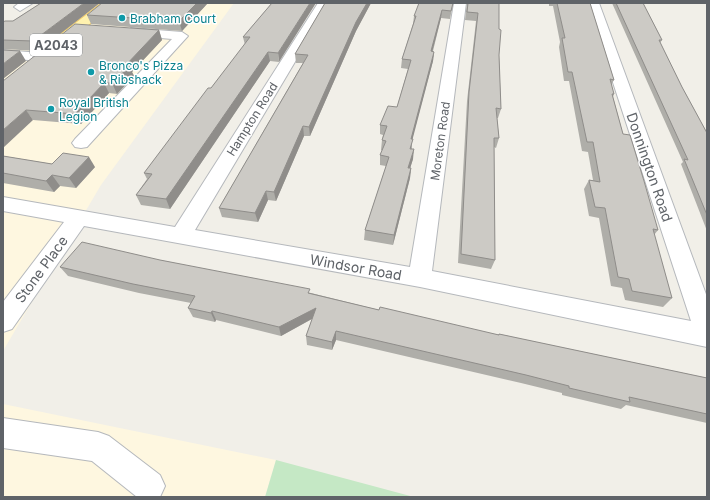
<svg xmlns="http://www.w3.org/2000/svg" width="710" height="500" viewBox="0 0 710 500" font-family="Inter,sans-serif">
<rect width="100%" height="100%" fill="#f1efe8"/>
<!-- commercial -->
<g fill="#fef7e0">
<path d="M 43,3 L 234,3 L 101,185 L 3,351 L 3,29 Z"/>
<path d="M 3,404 L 276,460 L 265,497 L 3,497 Z"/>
</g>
<!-- green -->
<path fill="#c5e8c5" d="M 276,460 L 414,497 L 265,497 Z"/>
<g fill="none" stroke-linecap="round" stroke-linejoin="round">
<!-- minor casing -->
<g stroke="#b5b8bc" stroke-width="2">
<g id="minor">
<path d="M 19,3 L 33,3 L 20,11 L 14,7 Z"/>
<path d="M 318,3 L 330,3 L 195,230 L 410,267 L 454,3 L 466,3 L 432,271 L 691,321 L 587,3 L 599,3 L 707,297 L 707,347 L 420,287 L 84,226 L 12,329 L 3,332 L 3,302 L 64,222 L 3,211 L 3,197 L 175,227 Z"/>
<path d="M 131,28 L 182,32 L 188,36 L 87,147 L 81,148 L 75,147 L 72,143 L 75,139 L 172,39 L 126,35 L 125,32 Z"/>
<path d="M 3,50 L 41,53 L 46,54 L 48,57 L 46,60 L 41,61 L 3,58 Z"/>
<path d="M 3,418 L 98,432 L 109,436 L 160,475 L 165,486 L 160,497 L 137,497 L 92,461 L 3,448 Z"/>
</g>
</g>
<!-- major casing -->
<g stroke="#f2c960" stroke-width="2">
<path id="major" d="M 102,3 L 115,3 L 63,46 L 53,46 L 51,43 L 53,40 Z"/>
</g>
<!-- minor -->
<use href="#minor" fill="#fff" fill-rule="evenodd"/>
<!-- major -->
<use href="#major" fill="#fff2af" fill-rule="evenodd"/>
</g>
<!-- wall -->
<g fill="#afaea9">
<path d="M 41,3 L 38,51 L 3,49 L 3,22 L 13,21 Z"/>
<path d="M 272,3 L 279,62 L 270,61 L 170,209 L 141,205 L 136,195 L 147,179 L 144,173 L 245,45 L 243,37 Z"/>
<path d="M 325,3 L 371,3 L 356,31 L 310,136 L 304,136 L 276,201 L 268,200 L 258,222 L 222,217 L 219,208 L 303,63 L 296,63 L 295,54 Z"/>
<path d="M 453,3 L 450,19 L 441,18 L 433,51 L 434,52 L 433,61 L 412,139 L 412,149 L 413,159 L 410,168 L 411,168 L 410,178 L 393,245 L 364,240 L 365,230 L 386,166 L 380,165 L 380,155 L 382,150 L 381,150 L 382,140 L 383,135 L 380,134 L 380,125 L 397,107 L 408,69 L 401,68 L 402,59 L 413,24 L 414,16 Z"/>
<path d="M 467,3 L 499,3 L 499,55 L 501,109 L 498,118 L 497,118 L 499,138 L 496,148 L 494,147 L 495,260 L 491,269 L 458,263 L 467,101 L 476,21 L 465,20 Z"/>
<path d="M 549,3 L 590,3 L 614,80 L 611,85 L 614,94 L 613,97 L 623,134 L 658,230 L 654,235 L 672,298 L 663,307 L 625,300 L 622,288 L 611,286 L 599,218 L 589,216 L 584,189 L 589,180 L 593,180 L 588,152 L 582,151 L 569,81 L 564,81 L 559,47 L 560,42 L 553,6 L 549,6 Z"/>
<path d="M 612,3 L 643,3 L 662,40 L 660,43 L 682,87 L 707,133 L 707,231 L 681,164 L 683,162 Z"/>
<path d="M 207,4 L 182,31 L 91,24 L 87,15 Z"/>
<path d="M 159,30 L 162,40 L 132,72 L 134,76 L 117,94 L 109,93 L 81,124 L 33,120 L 3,81 Z"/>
<path d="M 3,156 L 52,164 L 95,167 L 76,188 L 60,186 L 54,192 L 3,183 Z"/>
<path d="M 160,260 L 311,293 L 379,310 L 498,335 L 499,334 L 707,378 L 707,423 L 626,405 L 621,409 L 562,395 L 562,393 L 521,383 L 336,340 L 332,350 L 307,345 L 306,336 L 312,319 L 281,336 L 216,320 L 215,322 L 193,317 L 188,308 L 191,303 L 139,293 L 68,276 L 60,267 Z"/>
</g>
<!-- shaded-wall -->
<g fill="#8f8d8a">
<path d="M 84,3 L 100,3 L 38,51 L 33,41 Z"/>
<path d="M 197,3 L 206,3 L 207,4 L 182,31 L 179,21 Z"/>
<path d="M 310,3 L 316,3 L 279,62 L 278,53 Z"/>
<path d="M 367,3 L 371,3 L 356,31 L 310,136 L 309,127 L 356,22 Z"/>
<path d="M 442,10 L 441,18 L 430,60 L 431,51 Z"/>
<path d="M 159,30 L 162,40 L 132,72 L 134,76 L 117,94 L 112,83 L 125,66 Z"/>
<path d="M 20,51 L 26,61 L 3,79 L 3,64 Z"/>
<path d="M 268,52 L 270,61 L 170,209 L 166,199 Z"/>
<path d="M 434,52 L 433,61 L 410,149 L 411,139 Z"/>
<path d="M 104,83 L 109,93 L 81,124 L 75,114 Z"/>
<path d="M 26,110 L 33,120 L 3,148 L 3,130 Z"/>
<path d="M 303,126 L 304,136 L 276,201 L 274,192 Z"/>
<path d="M 414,149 L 413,159 L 407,178 L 408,168 Z"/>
<path d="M 89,157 L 95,167 L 76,188 L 69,178 Z"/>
<path d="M 411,168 L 410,178 L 393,245 L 394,235 Z"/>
<path d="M 52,175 L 60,186 L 54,192 L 46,181 Z"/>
<path d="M 266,191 L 268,200 L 258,222 L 255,213 Z"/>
<path d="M 316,308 L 317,316 L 281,336 L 279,327 Z"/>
<path d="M 212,311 L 216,320 L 215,322 L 211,313 Z"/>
<path d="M 336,331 L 336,340 L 332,350 L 332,342 Z"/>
</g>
<!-- building -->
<g fill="#cccac5" stroke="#8f8d8a">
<path d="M 41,3 L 84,3 L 33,41 L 3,40 L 3,22 L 5,21 L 13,21 Z"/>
<path d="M 102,3 L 197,3 L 179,21 L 87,15 Z"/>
<path d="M 272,3 L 310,3 L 278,53 L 268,52 L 166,199 L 136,195 L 152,174 L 144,173 L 208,88 L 211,88 L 250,37 L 243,37 Z"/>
<path d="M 325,3 L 367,3 L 356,22 L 309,127 L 303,126 L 274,192 L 266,191 L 255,213 L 219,208 L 308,55 L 295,54 Z"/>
<path d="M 419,3 L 453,3 L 451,11 L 442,10 L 431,51 L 434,52 L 411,139 L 413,139 L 410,149 L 414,149 L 408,168 L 411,168 L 394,235 L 365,230 L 389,157 L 380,155 L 386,141 L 382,140 L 387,126 L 380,125 L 388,106 L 397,107 L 411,60 L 402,59 L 416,16 L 414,16 Z"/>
<path d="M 468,3 L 499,3 L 499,29 L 501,30 L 499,55 L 501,109 L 496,108 L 499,138 L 494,138 L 495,260 L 461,254 L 469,92 L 478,13 L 467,12 Z"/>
<path d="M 557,3 L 590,3 L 614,80 L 610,79 L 614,94 L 612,94 L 623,134 L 630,135 L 644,181 L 658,230 L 653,229 L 672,298 L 632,291 L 629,279 L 618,277 L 605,208 L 595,207 L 589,180 L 600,182 L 593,142 L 587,142 L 572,72 L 568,72 L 562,38 L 565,38 Z"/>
<path d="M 616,3 L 643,3 L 662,40 L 659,40 L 682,87 L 707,133 L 707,215 L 684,159 L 688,160 Z"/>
<path d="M 75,24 L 159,30 L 125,66 L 130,66 L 112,83 L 104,83 L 75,114 L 26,110 L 3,130 L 3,81 Z"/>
<path d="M 3,50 L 20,51 L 3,64 Z"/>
<path d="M 63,153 L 89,157 L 69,178 L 52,175 L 46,181 L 3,173 L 3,156 L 52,164 Z"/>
<path d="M 82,242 L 160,260 L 310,289 L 308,293 L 379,310 L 380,307 L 499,335 L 499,334 L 707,378 L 707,414 L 629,397 L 630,402 L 569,388 L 569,386 L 526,375 L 336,331 L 332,342 L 306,336 L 316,308 L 279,327 L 212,311 L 211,313 L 188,308 L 195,296 L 133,284 L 60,267 Z"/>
</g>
<!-- markers -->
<g fill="#0f9aa8" stroke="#fff" stroke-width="1.5">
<circle cx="122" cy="18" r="4"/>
<circle cx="91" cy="72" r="4"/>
<circle cx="51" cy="109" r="4"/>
</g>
<g text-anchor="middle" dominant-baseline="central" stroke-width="3" stroke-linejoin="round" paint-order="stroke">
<!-- far-culture labels -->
<g font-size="12" fill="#0d838f" stroke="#fff" text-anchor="start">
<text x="130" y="18">Brabham Court</text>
<text x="99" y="65">Bronco's Pizza<tspan x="99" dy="14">&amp; Ribshack</tspan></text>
<text x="59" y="102">Royal British<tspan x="59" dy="14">Legion</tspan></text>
</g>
<!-- far-street labels -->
<g font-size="12" fill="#5f6368" stroke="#fff">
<text transform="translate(252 119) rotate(-58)">Hampton Road</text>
<text transform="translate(440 141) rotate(-82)">Moreton Road</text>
</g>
<!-- shield labels -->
<rect fill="#fff" stroke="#8f9295" stroke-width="1" x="30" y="34" width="52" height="22" rx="3"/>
<g font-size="13" font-weight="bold" fill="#5f6368">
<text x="56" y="45">A2043</text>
</g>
<!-- street labels -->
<g font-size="14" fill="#5f6368" stroke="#fff">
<text transform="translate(650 167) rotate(71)">Donnington Road</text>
<text transform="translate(356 267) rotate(10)">Windsor Road</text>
<text transform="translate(41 269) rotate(-54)">Stone Place</text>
</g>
</g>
<!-- border -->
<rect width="710" height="500" fill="none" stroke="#5f6368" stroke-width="8"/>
</svg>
